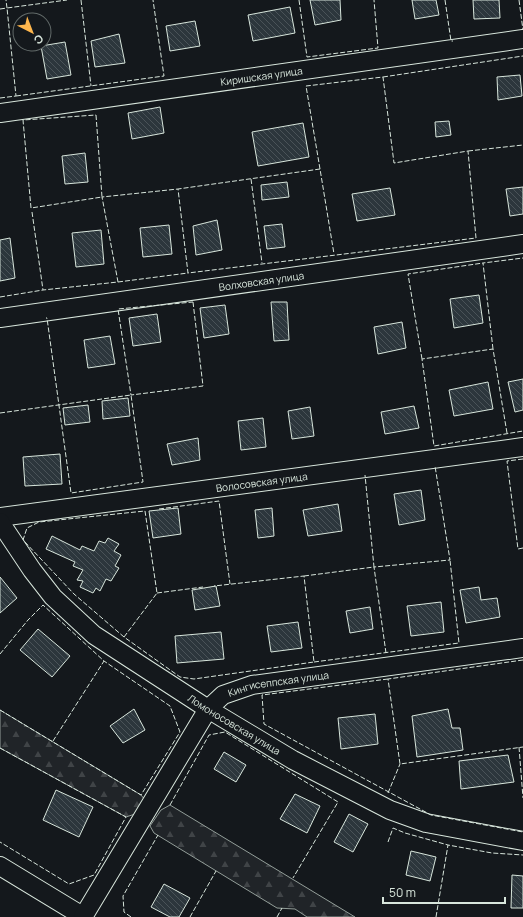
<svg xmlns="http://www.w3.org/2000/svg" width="523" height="917" viewBox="0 0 523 917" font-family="Manrope,sans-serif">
<defs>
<pattern id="forest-firs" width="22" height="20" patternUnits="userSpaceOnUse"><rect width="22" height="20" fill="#202428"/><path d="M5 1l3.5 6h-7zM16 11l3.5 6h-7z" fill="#404447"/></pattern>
<pattern id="building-back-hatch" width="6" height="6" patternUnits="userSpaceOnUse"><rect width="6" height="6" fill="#2c363c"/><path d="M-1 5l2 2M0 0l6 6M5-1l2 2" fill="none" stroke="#4a5358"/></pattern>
</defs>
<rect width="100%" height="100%" fill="#14181c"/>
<!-- forest -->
<g fill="url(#forest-firs)" stroke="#939e99">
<path d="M 0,710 L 141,795 L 145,800 L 135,814 L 126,817 L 0,748 Z"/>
<path d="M 170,805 L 355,917 L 307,917 L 295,909 L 277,908 L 154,833 L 150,826 L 161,810 Z"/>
</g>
<!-- building -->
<g fill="url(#building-back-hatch)" stroke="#d8e6dc">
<path d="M 310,0 L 340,0 L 341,20 L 315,25 Z"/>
<path d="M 412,0 L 436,0 L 439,15 L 415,19 Z"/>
<path d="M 473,0 L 499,0 L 500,18 L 474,19 Z"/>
<path d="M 290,7 L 295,33 L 253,41 L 248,15 Z"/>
<path d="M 195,21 L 200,46 L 170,51 L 166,26 Z"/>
<path d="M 119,34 L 125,63 L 95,67 L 91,41 Z"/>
<path d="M 65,42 L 71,75 L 47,79 L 41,46 Z"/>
<path d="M 520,75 L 522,96 L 498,100 L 497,77 Z"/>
<path d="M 160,107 L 164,133 L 132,139 L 128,113 Z"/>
<path d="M 449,121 L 451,135 L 436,137 L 435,122 Z"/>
<path d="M 303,123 L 309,157 L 258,166 L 252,132 Z"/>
<path d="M 85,153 L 88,182 L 65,184 L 62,156 Z"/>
<path d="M 287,182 L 289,197 L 262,200 L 261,185 Z"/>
<path d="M 523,187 L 523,214 L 510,216 L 506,189 Z"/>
<path d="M 390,188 L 395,215 L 357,221 L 352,194 Z"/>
<path d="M 217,220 L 222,250 L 196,255 L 193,226 Z"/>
<path d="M 282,224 L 285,247 L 267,249 L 264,226 Z"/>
<path d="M 169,225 L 172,254 L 143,257 L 140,228 Z"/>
<path d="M 101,230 L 104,264 L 76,267 L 72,233 Z"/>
<path d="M 10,238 L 15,278 L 0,281 L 0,240 Z"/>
<path d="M 479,295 L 483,323 L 454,328 L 450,299 Z"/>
<path d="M 271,302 L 287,302 L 289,340 L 274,341 Z"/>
<path d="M 225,305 L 229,334 L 204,338 L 200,308 Z"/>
<path d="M 157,314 L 161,342 L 133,346 L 129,318 Z"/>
<path d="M 402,322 L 406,348 L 378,354 L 374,327 Z"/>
<path d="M 110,336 L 115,364 L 88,368 L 84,340 Z"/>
<path d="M 523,379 L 523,410 L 515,412 L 508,382 Z"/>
<path d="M 488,382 L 493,409 L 454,416 L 449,390 Z"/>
<path d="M 128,398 L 130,416 L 103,419 L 102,401 Z"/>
<path d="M 88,405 L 90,422 L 65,425 L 63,408 Z"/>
<path d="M 414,406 L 419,428 L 385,434 L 381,412 Z"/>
<path d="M 310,407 L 314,436 L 292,439 L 288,411 Z"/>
<path d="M 263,418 L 266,447 L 241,450 L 238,421 Z"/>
<path d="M 198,438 L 200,460 L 172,465 L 167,444 Z"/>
<path d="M 60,454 L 62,484 L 25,486 L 23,457 Z"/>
<path d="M 421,490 L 425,520 L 399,525 L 394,494 Z"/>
<path d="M 338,504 L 342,531 L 308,536 L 303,510 Z"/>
<path d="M 178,508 L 181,534 L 153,538 L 149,511 Z"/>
<path d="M 272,508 L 274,536 L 258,538 L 255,510 Z"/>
<path d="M 52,536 L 80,550 L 82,546 L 94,551 L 99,541 L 105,543 L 108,538 L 119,544 L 114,551 L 121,555 L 115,566 L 119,568 L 111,581 L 106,579 L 100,591 L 96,588 L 93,593 L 80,587 L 83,581 L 77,580 L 83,570 L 73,566 L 75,562 L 46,549 Z"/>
<path d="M 0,577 L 17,598 L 0,613 Z"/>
<path d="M 216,586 L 220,606 L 195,610 L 192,590 Z"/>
<path d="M 479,587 L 481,600 L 497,598 L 500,617 L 466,623 L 460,590 Z"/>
<path d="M 441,602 L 444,632 L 411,636 L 407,606 Z"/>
<path d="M 370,607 L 373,629 L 350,633 L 346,611 Z"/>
<path d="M 298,622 L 302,648 L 271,652 L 267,626 Z"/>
<path d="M 38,629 L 70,656 L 52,677 L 20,650 Z"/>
<path d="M 221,632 L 224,659 L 177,663 L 175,636 Z"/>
<path d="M 134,709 L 145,730 L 123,743 L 110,726 Z"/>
<path d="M 448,709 L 452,728 L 460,728 L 463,750 L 417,757 L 412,716 Z"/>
<path d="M 375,714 L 378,744 L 341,749 L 338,718 Z"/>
<path d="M 224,752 L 246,765 L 236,782 L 214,769 Z"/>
<path d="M 508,755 L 514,782 L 461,789 L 459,761 Z"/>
<path d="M 56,790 L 93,807 L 79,837 L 43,820 Z"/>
<path d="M 295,794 L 320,806 L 307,833 L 280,819 Z"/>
<path d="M 349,814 L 368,824 L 353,852 L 334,842 Z"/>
<path d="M 411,851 L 436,857 L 430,881 L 406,875 Z"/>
<path d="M 512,875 L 523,876 L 523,908 L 511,908 Z"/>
<path d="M 164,884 L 190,898 L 179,917 L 170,917 L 151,907 Z"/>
</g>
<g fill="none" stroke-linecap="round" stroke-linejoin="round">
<!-- minor casing -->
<g stroke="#d8e6dc" stroke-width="20">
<g id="minor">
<path id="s1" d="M 0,113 L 523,39"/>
<path id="s2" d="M 0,318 L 523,244"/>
<path id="s3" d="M 0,517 L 523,447"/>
<path id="s4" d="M 0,522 L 32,570 L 53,597 L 94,635 L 208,709 L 293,760 L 390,810 L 426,823 L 523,841"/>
<path d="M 0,866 L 84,917"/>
<path id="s5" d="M 83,917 L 208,709 L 223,695 L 252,685 L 523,648"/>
</g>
</g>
<!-- minor -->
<use href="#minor" stroke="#14181c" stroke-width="18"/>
<!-- fence -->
<g stroke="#d8e6dc" stroke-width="1" stroke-dasharray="5 2" stroke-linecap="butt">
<path d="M 81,0 L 91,86"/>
<path d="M 299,0 L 307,57 L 378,48 L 374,0"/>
<path d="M 445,0 L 451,41 L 453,41"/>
<path d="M 519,0 L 523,30"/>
<path d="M 0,9 L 7,8 L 6,0"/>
<path d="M 383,77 L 523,56"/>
<path d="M 16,96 L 164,76 L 153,0"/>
<path d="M 0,98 L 16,96 L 7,8 L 67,0"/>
<path d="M 96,115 L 102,197 L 31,208 L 23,120 Z"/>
<path d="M 468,151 L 523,145"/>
<path d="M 320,169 L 306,86 L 383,77 L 394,163 L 468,151 L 476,238 L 188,273 L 178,189 L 320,169 L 334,254"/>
<path d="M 251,179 L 262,263"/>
<path d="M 32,212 L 43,290 L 118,282 L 102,197 L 178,189"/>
<path d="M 118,282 L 188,273"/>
<path d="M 0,297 L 43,290"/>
<path d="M 193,302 L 203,386 L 131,395 L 118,309 Z"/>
<path d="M 493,349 L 483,263 L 523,258"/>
<path d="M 422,359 L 408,274 L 483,263"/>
<path d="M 0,413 L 131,395 L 143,482 L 71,493 L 47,318 L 46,318"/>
<path d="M 507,433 L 493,349 L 422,359 L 434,446 L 523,431"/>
<path d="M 523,459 L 507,461 L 518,549 L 523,548"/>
<path d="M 159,509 L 219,501 L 230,584"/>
<path d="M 304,576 L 374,567 L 365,475"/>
<path d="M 157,593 L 203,587"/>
<path d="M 124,637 L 157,593 L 145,511 L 39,522 L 27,528 L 23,540 L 74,594 L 124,637 L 180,677 L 194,679 L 314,662 L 304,576 L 214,586"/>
<path d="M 386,653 L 374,567 L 450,560 L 435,466"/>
<path d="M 0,654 L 28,620 L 43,605 L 104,661 L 53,741"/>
<path d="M 523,660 L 388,679 L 400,764 L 523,747"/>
<path d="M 314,662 L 459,643 L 450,560"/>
<path d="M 388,679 L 262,695 L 264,724 L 431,815 L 523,832"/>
<path d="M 0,710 L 141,795 L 180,732 L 170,706 L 104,661"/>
<path d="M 519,747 L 523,798"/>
<path d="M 0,748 L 126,817 L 94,875 L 69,884 L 0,842"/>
<path d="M 388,793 L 400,764"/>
<path d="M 170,805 L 209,735 L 225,732 L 338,802 L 293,878"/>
<path d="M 388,842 L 393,828 L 405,833 L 448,845"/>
<path d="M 131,917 L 124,912 L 123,896 L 158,835"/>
<path d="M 190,917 L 216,871"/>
<path d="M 277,917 L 282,908"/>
<path d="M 436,917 L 448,845 L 492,853 L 523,855"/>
</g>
</g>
<g text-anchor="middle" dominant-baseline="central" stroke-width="3" stroke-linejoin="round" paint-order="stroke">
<!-- street labels -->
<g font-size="10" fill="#d8e6dc" stroke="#14181c">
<text stroke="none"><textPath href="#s1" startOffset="264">Киришская улица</textPath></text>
<text stroke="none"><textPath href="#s2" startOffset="264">Волховская улица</textPath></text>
<text stroke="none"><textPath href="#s3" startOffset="264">Волосовская улица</textPath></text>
<text stroke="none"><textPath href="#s5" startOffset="320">Кингисеппская улица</textPath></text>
<text stroke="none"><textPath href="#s4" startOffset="314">Ломоносовская улица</textPath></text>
</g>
</g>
<!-- north arrow -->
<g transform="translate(32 32) rotate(138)"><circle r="19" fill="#14181c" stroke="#626a69"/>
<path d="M0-3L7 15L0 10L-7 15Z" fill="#ffb74d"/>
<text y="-6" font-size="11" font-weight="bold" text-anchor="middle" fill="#d8e6dc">С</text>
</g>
<!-- scale -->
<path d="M383 897v6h122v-6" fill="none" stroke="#d8e6dc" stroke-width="2"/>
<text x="389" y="897" font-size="12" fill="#d8e6dc" stroke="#14181c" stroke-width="3" paint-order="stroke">50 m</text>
</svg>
